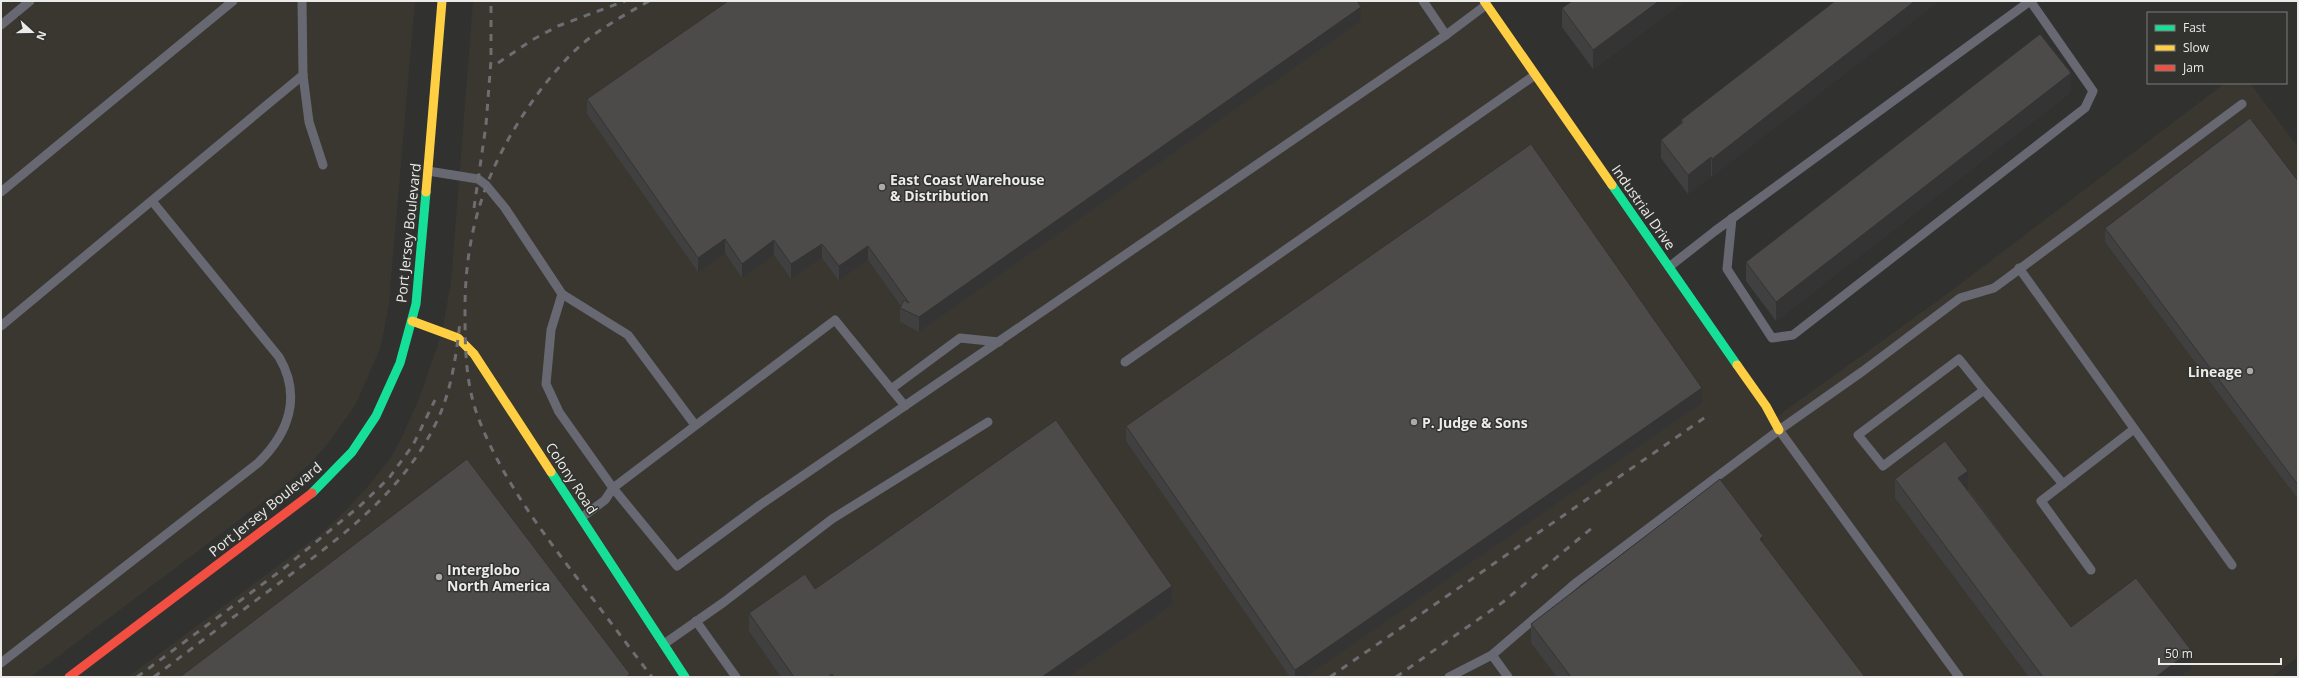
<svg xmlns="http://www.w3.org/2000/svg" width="2299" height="678" viewBox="0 0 2299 678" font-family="'Open Sans',sans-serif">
<rect width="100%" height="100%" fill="#313130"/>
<!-- built -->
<g fill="#39372f">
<path d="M 1,1 L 415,1 L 389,303 L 381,346 L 356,404 L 326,446 L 308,466 L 279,490 L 31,677 L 1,677 Z"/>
<path d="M 473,1 L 1487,1 L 1775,418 L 1947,294 L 2225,83 L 2250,83 L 2298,147 L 2298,657 L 2272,677 L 128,677 L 322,533 L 348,508 L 370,484 L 391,457 L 402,437 L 419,398 L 434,356 L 442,332 L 451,282 Z"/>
</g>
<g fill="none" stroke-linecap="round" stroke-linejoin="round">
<!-- lane -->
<g stroke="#676872" stroke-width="9">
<path d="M 302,1 L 303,75 L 309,122 L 323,165"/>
<path d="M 1423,1 L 1446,35"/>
<path d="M 1,25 L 30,1"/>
<path d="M 428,171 L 478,179 L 486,185 L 505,208 L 562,294 L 628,335 L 695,425"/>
<path d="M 1,192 L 233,1"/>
<path d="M 1732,218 L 1727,269 L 1772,338 L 1793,335 L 2085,108 L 2093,91 L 2031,2"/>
<path d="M 1669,267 L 1715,231 L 2030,1"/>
<path d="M 2019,268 L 2232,565"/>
<path d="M 562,294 L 551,330 L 546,384 L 559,412 L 613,488 L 677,566 L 760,505 L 1446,35 L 1486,5"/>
<path d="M 1,326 L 303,75"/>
<path d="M 1125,362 L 1535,75"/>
<path d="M 891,389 L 960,338 L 999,342"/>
<path d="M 1984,390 L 1959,359 L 1858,435 L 1883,466 L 1984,390 L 2063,484"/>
<path d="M 1779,430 L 1959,677"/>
<path d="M 581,518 L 605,500 L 613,488 L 835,320 L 905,406"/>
<path d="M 2091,570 L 2041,501 L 2134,429"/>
<path d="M 696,621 L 736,677"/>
<path d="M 664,644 L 724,602 L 832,519 L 988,422"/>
<path d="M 1492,655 L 1508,677"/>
<path d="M 1,663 L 258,463 C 289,433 302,396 279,357 L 152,201"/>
<path d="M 1449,677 L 1492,655 L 1577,582 L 1779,430 L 1863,371 L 1960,298 L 1994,288 L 2242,104"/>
</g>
<!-- fast -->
<g stroke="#16e098" stroke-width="9">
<path d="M 1612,185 L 1737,365"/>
<path d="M 551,472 L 685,677"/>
<path d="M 312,493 L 352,452 L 376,416 L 400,363 L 416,304 L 426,192"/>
</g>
<!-- slow -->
<g stroke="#ffcf43" stroke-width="9">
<path d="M 1484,1 L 1612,185"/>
<path d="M 426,192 L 442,1"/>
<path d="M 412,321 L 458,338 L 474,354 L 551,472"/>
<path d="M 1737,365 L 1766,406 L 1779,430"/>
</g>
<!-- jam -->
<path stroke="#f24e42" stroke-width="9" d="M 69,677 L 312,493"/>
<!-- rail -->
<g stroke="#6d6d72" stroke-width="3" stroke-dasharray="7 7" stroke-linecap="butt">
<path d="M 649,1 C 628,13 606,25 587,40 C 567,56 549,78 534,99 C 487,165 465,229 465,309 C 465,345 465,382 478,417 C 500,475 537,525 574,574 C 600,608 626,643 652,677"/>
<path d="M 498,63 L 532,40 L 558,26 L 625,1"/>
<path d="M 474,208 L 486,125 L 491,60 L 491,1"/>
<path d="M 137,677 L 283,569 L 361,505 L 389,478 L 413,445 L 435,400"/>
<path d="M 154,677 C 195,646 236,615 278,584 C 338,539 399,496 434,427 C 451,395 456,357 460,322"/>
<path d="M 1330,677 L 1710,414"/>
<path d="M 1396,677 L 1503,602 L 1593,527"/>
</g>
</g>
<!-- wall -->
<g fill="#414040">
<path d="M 1685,1 L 1593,69 L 1562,27 L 1562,8 Z"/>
<path d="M 1835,1 L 1712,177 L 1711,176 L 1688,194 L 1661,158 L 1661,140 L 1681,124 L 1681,120 Z"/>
<path d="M 1361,21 L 919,332 L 900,322 L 900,308 L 901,306 L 868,260 L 839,281 L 822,258 L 791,279 L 774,255 L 742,278 L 725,253 L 698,272 L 587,114 L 587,99 Z"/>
<path d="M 2071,92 L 1776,321 L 1746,281 L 1746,262 Z"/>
<path d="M 2298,181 L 2298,499 L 2105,242 L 2105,228 Z"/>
<path d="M 1702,403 L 1306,677 L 1290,677 L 1126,441 L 1126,426 Z"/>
<path d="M 1895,479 L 1968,489 L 2071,627 L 2191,669 L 2180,677 L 2029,677 L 1895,498 Z"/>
<path d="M 1763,544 L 1865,677 L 1557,677 L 1531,643 L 1531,624 Z"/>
<path d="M 815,589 L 1172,605 L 1069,677 L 781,677 L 749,631 L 749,613 Z"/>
</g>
<!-- shaded-wall -->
<g fill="#353434">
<path d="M 1659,1 L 1685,1 L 1593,69 L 1593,50 Z"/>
<path d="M 1915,1 L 1940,1 L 1712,177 L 1712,159 Z"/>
<path d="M 1361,7 L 1361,21 L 919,332 L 919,317 Z"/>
<path d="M 2071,73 L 2071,92 L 1776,321 L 1776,302 Z"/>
<path d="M 1711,157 L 1711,176 L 1688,194 L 1688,175 Z"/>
<path d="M 725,239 L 725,253 L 698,272 L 698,258 Z"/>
<path d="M 774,240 L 774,255 L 742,278 L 742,264 Z"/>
<path d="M 822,244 L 822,258 L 791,279 L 791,264 Z"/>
<path d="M 868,246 L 868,260 L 839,281 L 839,266 Z"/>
<path d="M 1702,388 L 1702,403 L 1306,677 L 1295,677 L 1295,670 Z"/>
<path d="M 1968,471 L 1968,489 L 1958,497 L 1958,478 Z"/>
<path d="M 1763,536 L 1763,555 L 1760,539 Z"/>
<path d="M 1172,586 L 1172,605 L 1069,677 L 1042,677 Z"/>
<path d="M 2191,650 L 2191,669 L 2180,677 L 2156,677 Z"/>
</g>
<!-- building -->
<g fill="#4c4b4a" stroke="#353434">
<path d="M 728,1 L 1357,1 L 1361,7 L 919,317 L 900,308 L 904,300 L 909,303 L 868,246 L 839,266 L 822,244 L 791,264 L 774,240 L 742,264 L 725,239 L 698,258 L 587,99 Z"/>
<path d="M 1572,1 L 1659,1 L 1593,50 L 1562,8 Z"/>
<path d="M 1835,1 L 1915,1 L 1712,159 L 1711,157 L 1688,175 L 1661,140 L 1683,122 L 1681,120 Z"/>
<path d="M 2040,34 L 2071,73 L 1776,302 L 1746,262 Z"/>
<path d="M 2250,118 L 2298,181 L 2298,485 L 2105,228 Z"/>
<path d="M 1531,144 L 1702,388 L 1295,670 L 1126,426 Z"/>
<path d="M 1056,420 L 1172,586 L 1042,677 L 834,677 L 832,674 L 828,677 L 794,677 L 749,613 L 805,574 L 815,589 Z"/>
<path d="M 1945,441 L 1968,471 L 1958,478 L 2071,627 L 2136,578 L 2191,650 L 2156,677 L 2043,677 L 1895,479 Z"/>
<path d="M 467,459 L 630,674 L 626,677 L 180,677 Z"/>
<path d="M 1720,479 L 1763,536 L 1760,539 L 1865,677 L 1571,677 L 1531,624 Z"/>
</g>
<!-- markers -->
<g fill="#aaaaa8" stroke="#32322f" stroke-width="1.5">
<circle cx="882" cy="187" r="4"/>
<circle cx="2250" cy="371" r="4"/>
<circle cx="1414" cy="422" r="4"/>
<circle cx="439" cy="577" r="4"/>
</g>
<g text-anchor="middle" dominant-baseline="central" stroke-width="3" stroke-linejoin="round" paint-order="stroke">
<!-- poi labels -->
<g font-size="14" font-weight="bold" fill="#ebebe9" stroke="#32322f" text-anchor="start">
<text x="890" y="179">East Coast Warehouse<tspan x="890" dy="16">&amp; Distribution</tspan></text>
<text x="2242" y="371" text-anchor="end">Lineage</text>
<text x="1422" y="422">P. Judge &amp; Sons</text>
<text x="447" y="569">Interglobo<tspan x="447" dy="16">North America</tspan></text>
</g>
<!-- street labels -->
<g font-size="14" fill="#ebebe9" stroke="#32322f">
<text transform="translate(1644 207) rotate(55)">Industrial Drive</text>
<text transform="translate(408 233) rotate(-84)">Port Jersey Boulevard</text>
<text transform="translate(572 478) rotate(57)">Colony Road</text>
<text transform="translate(265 509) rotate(-39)">Port Jersey Boulevard</text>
</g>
</g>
<!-- border -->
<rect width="2299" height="678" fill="none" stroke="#ebebe9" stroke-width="4"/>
<!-- legend -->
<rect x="2147" y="12" width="140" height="72" fill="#32322f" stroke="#7c7c79"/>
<rect x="2155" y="25" width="20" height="6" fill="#16e098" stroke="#7c7c79"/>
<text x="2183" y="32" font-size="12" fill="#ebebe9">Fast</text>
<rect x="2155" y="45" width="20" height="6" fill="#ffcf43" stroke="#7c7c79"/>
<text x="2183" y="52" font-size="12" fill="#ebebe9">Slow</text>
<rect x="2155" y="65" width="20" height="6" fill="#f24e42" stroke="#7c7c79"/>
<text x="2183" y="72" font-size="12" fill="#ebebe9">Jam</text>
<!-- north arrow -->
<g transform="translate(32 32) rotate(111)" stroke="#32322f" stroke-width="3" paint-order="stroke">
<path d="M0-3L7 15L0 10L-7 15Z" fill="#ebebe9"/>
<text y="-6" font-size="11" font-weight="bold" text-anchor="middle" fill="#ebebe9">N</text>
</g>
<!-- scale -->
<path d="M2159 658v6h122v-6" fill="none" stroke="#ebebe9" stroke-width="2"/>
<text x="2165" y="658" font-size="12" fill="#ebebe9" stroke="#32322f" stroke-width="3" paint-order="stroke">50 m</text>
</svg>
